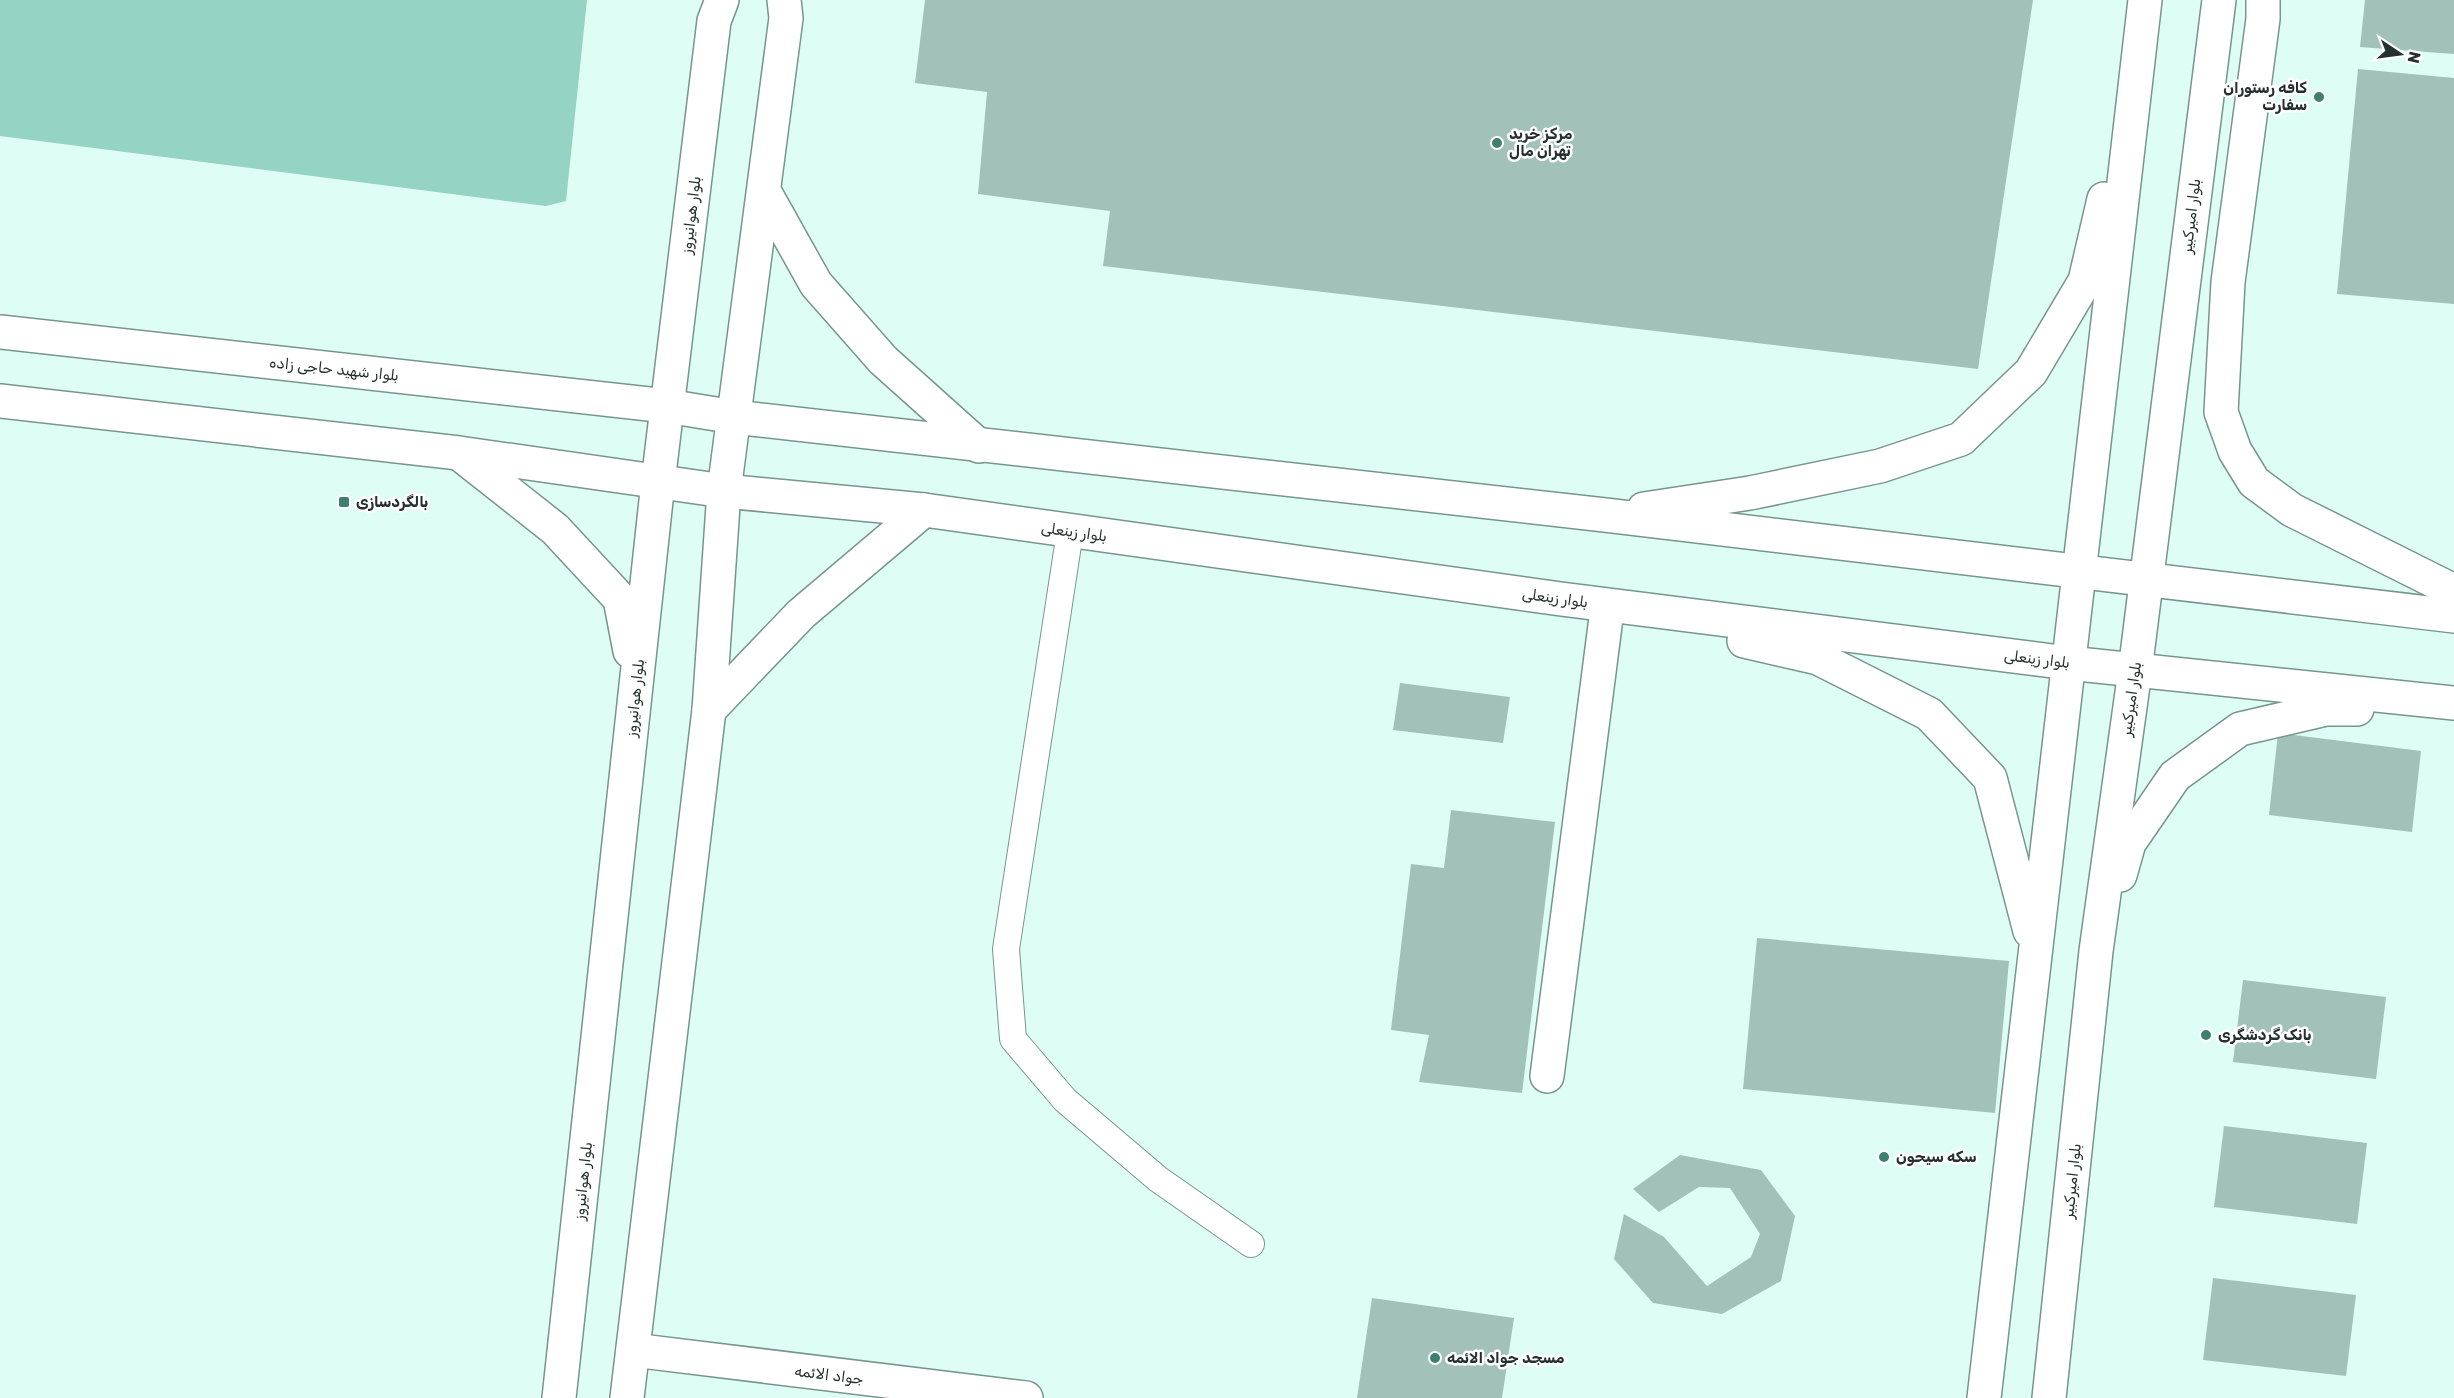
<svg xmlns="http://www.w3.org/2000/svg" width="2454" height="1398" viewBox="0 0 2454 1398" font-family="Rubik,Cairo,sans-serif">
<rect width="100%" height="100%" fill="#defef5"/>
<!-- green -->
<path fill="#95d3c2" d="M 0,0 L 587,0 L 566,201 L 546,206 L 0,136 Z"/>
<!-- building -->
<g fill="#a2c1b8">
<path d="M 925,0 L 2033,0 L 1978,369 L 1103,266 L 1110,211 L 978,194 L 987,92 L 915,83 Z"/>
<path d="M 2365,0 L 2454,0 L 2454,54 L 2360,47 Z"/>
<path d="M 2358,69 L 2454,78 L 2454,304 L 2337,294 Z"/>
<path d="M 1400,683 L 1510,697 L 1503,743 L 1393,730 Z"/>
<path d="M 2278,733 L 2421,751 L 2412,832 L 2269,815 Z"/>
<path d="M 1451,810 L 1555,822 L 1522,1093 L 1419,1082 L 1429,1035 L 1391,1030 L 1411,864 L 1444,868 Z"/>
<path d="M 1757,938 L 2009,961 L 1995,1113 L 1743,1089 Z"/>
<path d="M 2243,980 L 2386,997 L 2376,1079 L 2233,1062 Z"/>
<path d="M 2224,1126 L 2367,1143 L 2357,1224 L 2214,1207 Z"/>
<path d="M 1680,1155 L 1761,1170 L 1795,1216 L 1781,1281 L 1722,1314 L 1653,1303 L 1614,1259 L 1624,1214 L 1664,1237 L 1707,1286 L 1751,1257 L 1760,1234 L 1730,1188 L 1699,1187 L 1659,1212 L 1633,1189 Z"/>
<path d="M 2213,1278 L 2356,1295 L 2346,1376 L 2203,1360 Z"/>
<path d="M 1372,1298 L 1514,1318 L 1502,1398 L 1357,1398 Z"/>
</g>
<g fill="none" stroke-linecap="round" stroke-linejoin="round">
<!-- lane casing -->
<g stroke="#77958d" stroke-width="28">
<path id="lane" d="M 1070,532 L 1006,949 L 1013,1039 L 1065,1100 L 1158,1179 L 1251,1244"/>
</g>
<!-- street casing -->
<g stroke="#77958d" stroke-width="36">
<path id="street" d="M 1547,1076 L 1607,610"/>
</g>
<!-- secondary casing -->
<g stroke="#77958d" stroke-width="36">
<g id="secondary">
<path d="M 2263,0 L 2263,19 L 2228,282 L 2221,412 L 2235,451 L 2254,482 L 2292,510 L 2454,591"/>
<path d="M 764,191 L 816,284 L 883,360 L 979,446"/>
<path d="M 0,332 L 667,406 L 734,417 L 1605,515 L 2454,616"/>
<path d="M 0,401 L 459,453 L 724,491 L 924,510 L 1561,599 L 2068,663 L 2454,703"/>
<path d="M 460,454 L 555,529 L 620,599 L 630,651"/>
<path d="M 1644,509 L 1750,493 L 1880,466 L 1961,439 L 2031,372 L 2085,281 L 2104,199"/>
<path d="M 1744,641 L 1818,658 L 1929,714 L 1990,778 L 2030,931"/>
<path d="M 709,710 L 801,614 L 924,510"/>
<path d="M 2120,875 L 2129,843 L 2175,776 L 2240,729 L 2326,709 L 2357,709"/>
<path d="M 633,1350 L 1026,1398"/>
<path d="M 559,1398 L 658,482 L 714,21 L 722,0"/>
<path d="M 627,1398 L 709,710 L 724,491 L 786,18 L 784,0"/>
<path d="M 1984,1398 L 2145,0"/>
<path d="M 2049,1398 L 2096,951 L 2135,671 L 2219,0"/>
</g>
</g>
<!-- lane -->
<use href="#lane" stroke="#fff" stroke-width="26"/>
<!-- street -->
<use href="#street" stroke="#fff" stroke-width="33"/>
<!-- secondary -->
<use href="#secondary" stroke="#fff" stroke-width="33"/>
</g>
<!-- markers -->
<g fill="#3e7f70" stroke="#fff" stroke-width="2">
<circle cx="2319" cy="97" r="6"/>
<circle cx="1497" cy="143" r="6"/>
<rect x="338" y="496" width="12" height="12" rx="3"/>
<circle cx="2206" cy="1035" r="6"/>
<circle cx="1884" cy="1157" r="6"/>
<circle cx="1435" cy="1358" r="6"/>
</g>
<g text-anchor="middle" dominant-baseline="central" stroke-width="5" stroke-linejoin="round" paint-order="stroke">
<!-- poi labels -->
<g font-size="15" font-weight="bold" fill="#25312e" stroke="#fff" text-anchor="start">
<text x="2307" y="88" text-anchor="end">کافه رستوران<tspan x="2307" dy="17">سفارت</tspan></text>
<text x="1509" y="134">مرکز خرید<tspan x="1509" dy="17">تهران مال</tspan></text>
<text x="356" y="502">بالگردسازی</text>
<text x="2218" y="1035">بانک گردشگری</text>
<text x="1896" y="1157">سکه سیحون</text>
<text x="1447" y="1358">مسجد جواد الائمه</text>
</g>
<!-- street labels -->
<g font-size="15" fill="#25312e" stroke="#fff">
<text transform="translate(691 215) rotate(-83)">بلوار هوانیروز</text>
<text transform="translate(2191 216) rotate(-83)">بلوار امیرکبیر</text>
<text transform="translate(334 369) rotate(6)">بلوار شهید حاجی زاده</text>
<text transform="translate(1074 532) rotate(8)">بلوار زینعلی</text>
<text transform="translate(1555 598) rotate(8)">بلوار زینعلی</text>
<text transform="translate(2037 659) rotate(7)">بلوار زینعلی</text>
<text transform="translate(635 698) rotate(-84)">بلوار هوانیروز</text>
<text transform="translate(2131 699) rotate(-82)">بلوار امیرکبیر</text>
<text transform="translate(583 1181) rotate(-84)">بلوار هوانیروز</text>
<text transform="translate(2072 1181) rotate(-84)">بلوار امیرکبیر</text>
<text transform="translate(829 1375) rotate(7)">جواد الائمه</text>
</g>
</g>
<!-- north arrow -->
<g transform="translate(2400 54) rotate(103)" stroke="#ffffff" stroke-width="4.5" paint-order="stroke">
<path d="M0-4.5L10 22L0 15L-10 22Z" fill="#25312e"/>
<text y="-9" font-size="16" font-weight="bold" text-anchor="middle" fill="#25312e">N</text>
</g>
</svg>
